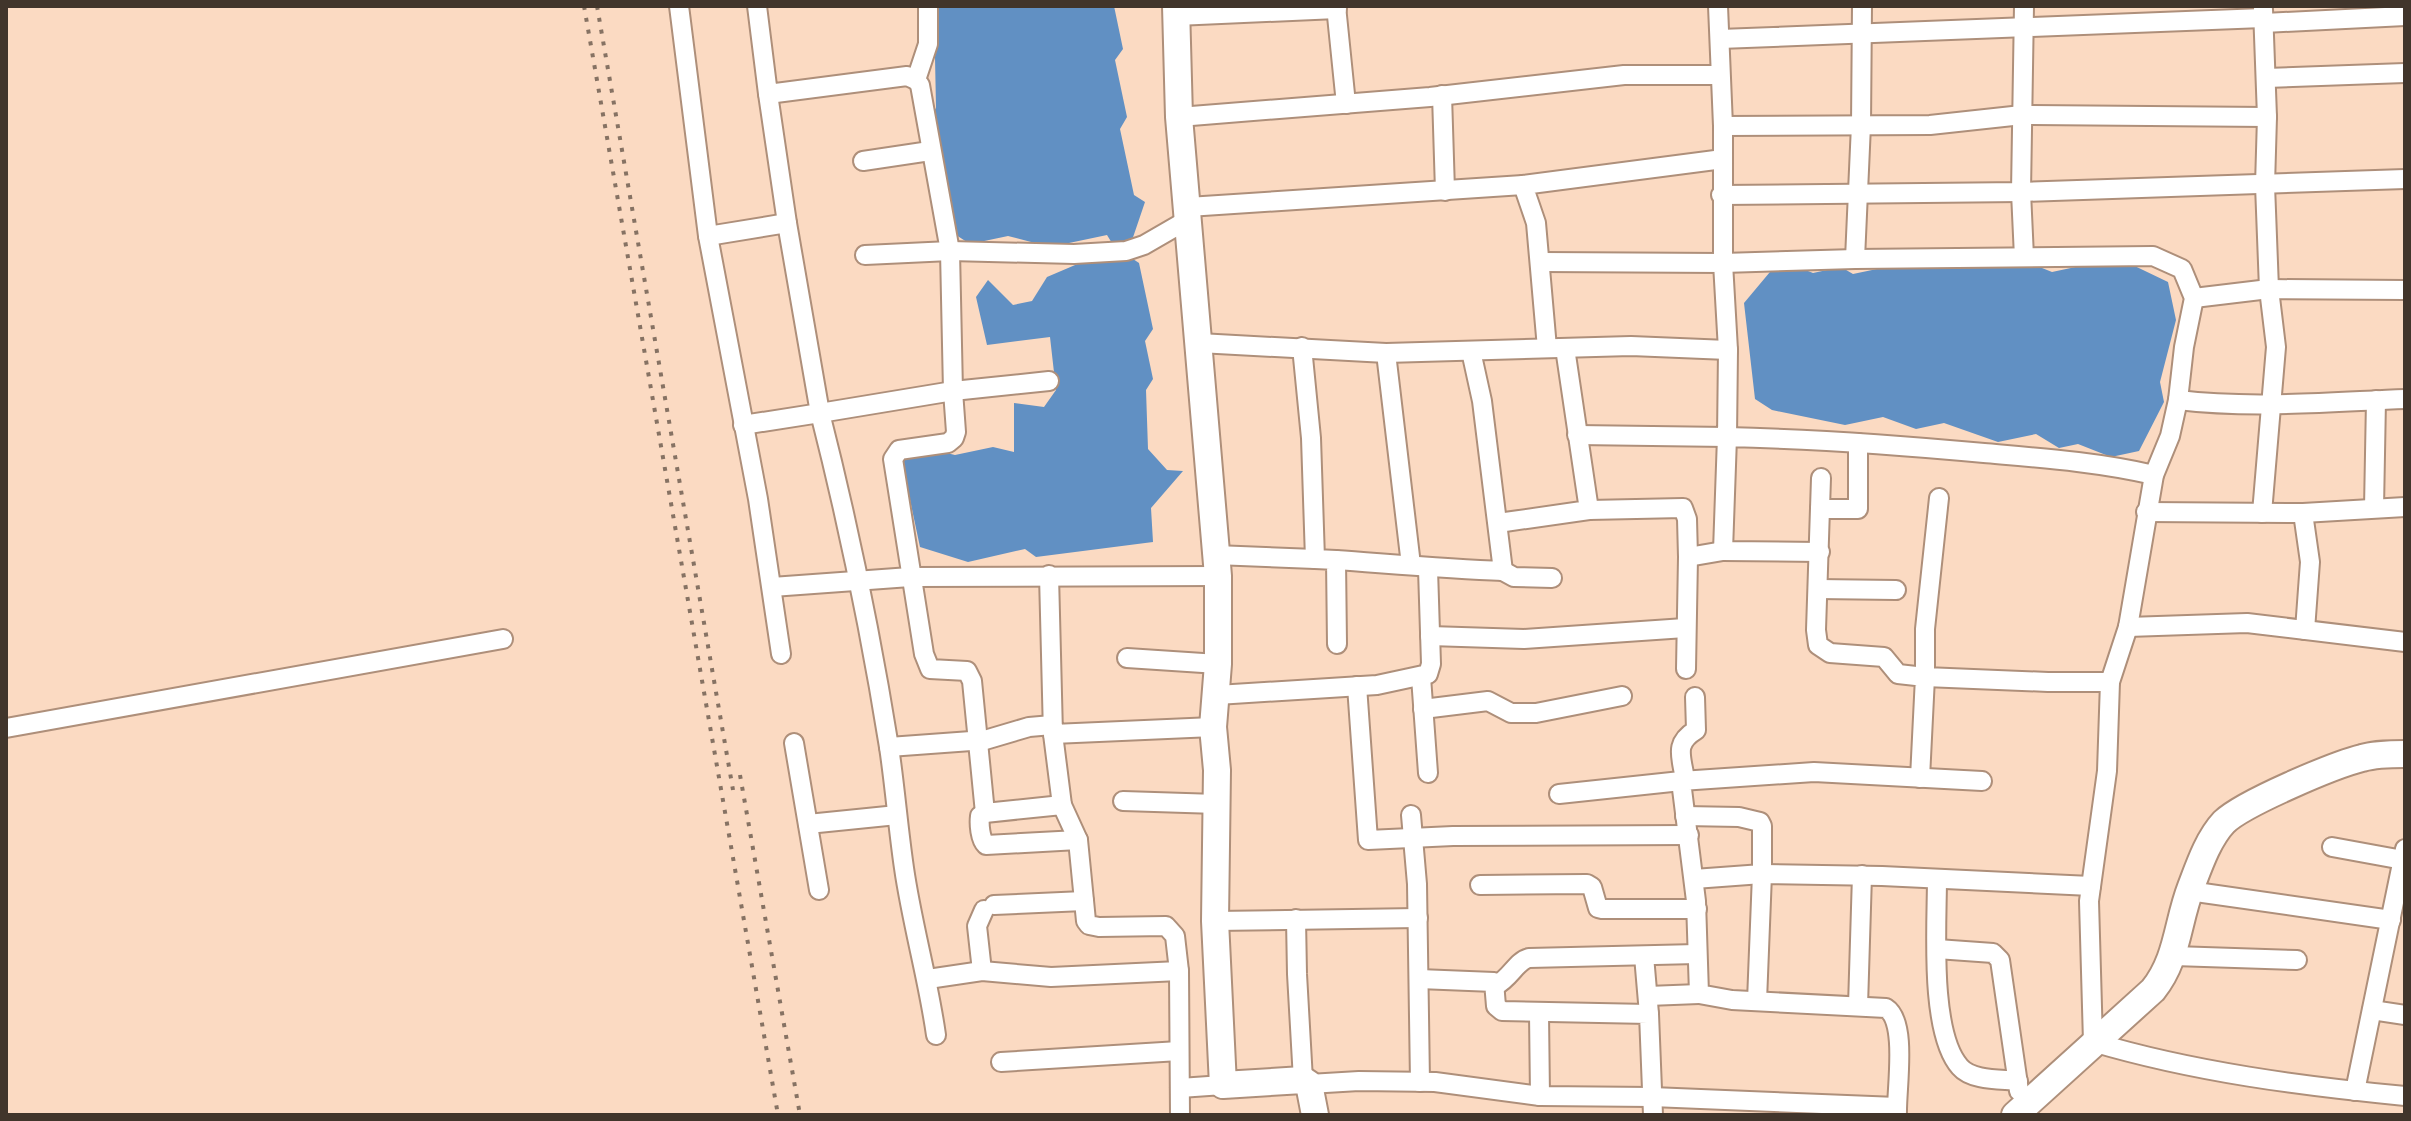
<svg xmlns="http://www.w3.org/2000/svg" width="2411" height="1121" viewBox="0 0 2411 1121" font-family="Manrope,sans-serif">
<rect width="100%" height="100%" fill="#fbdac2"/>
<!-- water -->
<g fill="#6190c3">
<path d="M 934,6 L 1114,6 L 1123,49 L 1115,60 L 1127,117 L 1120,129 L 1134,195 L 1145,202 L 1127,255 L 1139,263 L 1153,329 L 1145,341 L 1153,379 L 1146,390 L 1148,449 L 1167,470 L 1183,471 L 1151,508 L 1153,542 L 1036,557 L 1025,549 L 968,562 L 920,547 L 902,462 L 913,445 L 955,455 L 993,447 L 1014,452 L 1014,403 L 1044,407 L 1056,390 L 1050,337 L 987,345 L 976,297 L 988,280 L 1013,305 L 1032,301 L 1047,277 L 1115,248 L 1107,235 L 1050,247 L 1008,236 L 970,244 L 953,233 L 921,131 L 936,108 Z"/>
<path d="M 1939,256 L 2019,259 L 2052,272 L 2118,258 L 2168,282 L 2176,320 L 2160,382 L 2164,402 L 2139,451 L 2111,457 L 2078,444 L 2059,448 L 2036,434 L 1998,442 L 1944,423 L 1916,429 L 1883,417 L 1845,425 L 1772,410 L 1755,399 L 1744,303 L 1780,260 L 1813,273 L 1841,267 L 1853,274 Z"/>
</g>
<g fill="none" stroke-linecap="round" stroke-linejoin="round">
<!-- street casing -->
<g stroke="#ae8f7a" stroke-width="22">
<g id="street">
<path d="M 679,6 L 708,236 L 758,499 L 781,654"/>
<path d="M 757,6 L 768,94 L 907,76 L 916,80 L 920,85 L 950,251 L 953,391 L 956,432 L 954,438 L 948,443 L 899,450 L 893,459 L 924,654 L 930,669 L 967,671 L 972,681 L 985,813 L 1062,805"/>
<path d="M 1336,6 L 1346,104"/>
<path d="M 1718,6 L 1723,126 L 1723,263 L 1855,259 L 2153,256 L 2182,269 L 2194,298 L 2184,347 L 2178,400 L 2170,436 L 2154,475 L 2128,627 L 2110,682 L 2107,771 L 2089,901 L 2093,1042 C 2194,1072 2301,1086 2405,1096"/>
<path d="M 1176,16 L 1337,9"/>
<path d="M 2264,23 L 2405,16"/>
<path d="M 1720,39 L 2263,18"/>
<path d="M 2266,78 L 2405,73"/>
<path d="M 916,80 L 928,44 L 928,6"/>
<path d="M 1442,95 L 1445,191"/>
<path d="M 1179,117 L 1430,97 L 1624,75 L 1720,75"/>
<path d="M 1723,126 L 1930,125 L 2022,115 L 2267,117"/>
<path d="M 863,161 L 930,151"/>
<path d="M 1721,195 L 2021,192 L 2405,179"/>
<path d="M 1188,207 L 1523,185"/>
<path d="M 708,236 L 787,223"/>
<path d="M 865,255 L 950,251 L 1074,254 L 1126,251 L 1144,245 L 1189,219"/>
<path d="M 2024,257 L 2021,192 L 2024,6"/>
<path d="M 1855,259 L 1861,125 L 1862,6"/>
<path d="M 1541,262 L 1723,263 L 1728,350 L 1727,437 L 1577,435"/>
<path d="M 2194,298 L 2269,289 L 2405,290"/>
<path d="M 1199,343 L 1386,353 L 1631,346 L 1728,350"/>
<path d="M 1302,347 L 1311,438 L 1315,559 L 1336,560 L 1337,644"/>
<path d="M 1547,348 L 1536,223 L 1523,185 L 1723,159"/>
<path d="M 1386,353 L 1411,565"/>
<path d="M 2178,400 C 2253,409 2330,402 2405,399"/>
<path d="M 743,425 L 820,413 L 787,223 L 768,94"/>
<path d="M 1821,478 L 1816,630 L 1818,645 L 1830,653 L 1884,657 L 1898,674 L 1925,677 L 1920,778"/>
<path d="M 1939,498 L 1925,629 L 1925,677 L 2048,682 L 2110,682"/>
<path d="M 2374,508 L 2376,400"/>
<path d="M 1820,509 L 1858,509 L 1858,443"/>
<path d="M 1589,510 L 1683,508 L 1687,519 L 1688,557"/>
<path d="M 2146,512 L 2303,513 L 2405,507"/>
<path d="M 2262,513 L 2276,347 L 2269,289 L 2265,185 L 2267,117 L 2263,9"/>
<path d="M 2303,513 L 2310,562 L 2305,630"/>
<path d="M 1498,523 L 1589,510 L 1565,348"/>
<path d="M 1820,552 L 1723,551 L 1727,437 C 1813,439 1899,445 1984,453 C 2041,458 2098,462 2154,475"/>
<path d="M 1215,555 L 1315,559"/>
<path d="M 1336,560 C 1392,564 1447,569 1503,571 L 1482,401 L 1471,351"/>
<path d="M 1503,571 L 1514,577 L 1552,578"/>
<path d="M 1049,575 L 1053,734 L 1213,727"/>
<path d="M 772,587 L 910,577 L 1218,576"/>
<path d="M 1818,589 L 1896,590"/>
<path d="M 2128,627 L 2247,623 L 2405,642"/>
<path d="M 1430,636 L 1524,639 L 1685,628"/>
<path d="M 1127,658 L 1218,664"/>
<path d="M 1686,669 L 1688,557 L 1723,551"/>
<path d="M 1421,677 L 1428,773"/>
<path d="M 1357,686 L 1368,840 L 1453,836 L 1689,835"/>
<path d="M 1217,695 L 1377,685 L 1428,674 L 1431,664 L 1428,569"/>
<path d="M 1423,709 L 1488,701 L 1511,713 L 1536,713 L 1622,696"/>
<path d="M 6,728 L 503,639"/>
<path d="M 1053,734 L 1062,805 L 1078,840 L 1086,921 L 1089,925 L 1099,927 L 1166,926 L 1175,936 L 1179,971 L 1180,1115"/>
<path d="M 794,743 L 819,890"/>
<path d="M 889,747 L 985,740 L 1029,727 L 1052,725"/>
<path d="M 1685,780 C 1682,757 1673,744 1696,730 L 1695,697"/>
<path d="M 1559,794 L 1681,781"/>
<path d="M 1123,801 L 1217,804"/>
<path d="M 985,813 L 980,816 C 979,824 980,839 986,845 L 1078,840"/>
<path d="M 1411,815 L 1417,884 L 1420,1082"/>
<path d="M 1685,816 L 1739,817 L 1760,822 L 1762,826 L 1762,874 L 1694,879"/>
<path d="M 808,824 L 897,815"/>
<path d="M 2332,847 L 2403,860"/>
<path d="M 1937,879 C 1937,924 1929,1032 1960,1067 C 1972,1081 2001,1079 2018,1081"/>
<path d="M 1480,885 L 1587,884 L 1592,887 L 1598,908 L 1602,909 L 1697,909"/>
<path d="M 2189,891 L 2391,920"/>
<path d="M 994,905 L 1084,901"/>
<path d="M 1296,919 L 1297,974 L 1303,1080"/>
<path d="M 1215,921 L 1418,918"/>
<path d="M 1937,949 L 1993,953 L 2000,960 L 2019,1091"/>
<path d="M 1644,956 L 1649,1014"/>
<path d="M 2174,956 L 2297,960"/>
<path d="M 982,971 L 977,926 L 984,910"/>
<path d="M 928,979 L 982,971 L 1051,977 L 1179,971"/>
<path d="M 1419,979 L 1494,982 L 1496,1006 L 1502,1011 L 1649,1014 L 1653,1115"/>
<path d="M 1495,986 C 1511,978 1516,961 1529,958 L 1697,954"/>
<path d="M 1648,996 L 1699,994"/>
<path d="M 1757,1001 L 1762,874 L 1882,876 L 2091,886"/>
<path d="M 1858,1006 L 1862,875"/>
<path d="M 2372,1010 L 2405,1015"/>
<path d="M 1539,1014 L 1540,1096"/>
<path d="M 936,1035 C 928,978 912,924 904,868 C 898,827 895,787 889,747 C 871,635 848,523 820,413 L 953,391 L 1049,381"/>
<path d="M 1001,1062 L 1179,1051"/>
<path d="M 1309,1084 L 1359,1081 L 1435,1082 L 1540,1096 L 1652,1097 L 1897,1107"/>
<path d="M 1180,1088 L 1223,1085"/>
<path d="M 2355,1091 L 2405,849"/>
<path d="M 1897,1115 C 1896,1090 1908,1022 1886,1008 L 1732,1000 L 1699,994 L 1696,901 L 1681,781 L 1814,772 L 1982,781"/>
</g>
</g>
<!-- secondary casing -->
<g stroke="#ae8f7a" stroke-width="30">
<g id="secondary">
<path d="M 1176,6 L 1179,117 L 1218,576 L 1218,664 L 1213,727 L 1217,770 L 1215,921 L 1223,1085 L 1303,1080 L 1309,1084 L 1315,1115"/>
<path d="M 2015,1115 L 2153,990 C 2178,959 2177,923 2191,887 C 2199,866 2208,839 2224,822 C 2244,803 2334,765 2362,758 C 2376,754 2391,754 2405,754"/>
</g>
</g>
<!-- street -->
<use href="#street" stroke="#fff" stroke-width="18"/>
<!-- secondary -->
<use href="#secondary" stroke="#fff" stroke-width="26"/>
<!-- rail -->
<g stroke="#867263" stroke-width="4" stroke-dasharray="4 8" stroke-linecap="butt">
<path d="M 584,6 L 778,1115"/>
<path d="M 597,6 L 733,790"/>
<path d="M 740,775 L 800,1115"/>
</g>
</g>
<!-- border -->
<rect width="2411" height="1121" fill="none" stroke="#41352b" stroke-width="16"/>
</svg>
